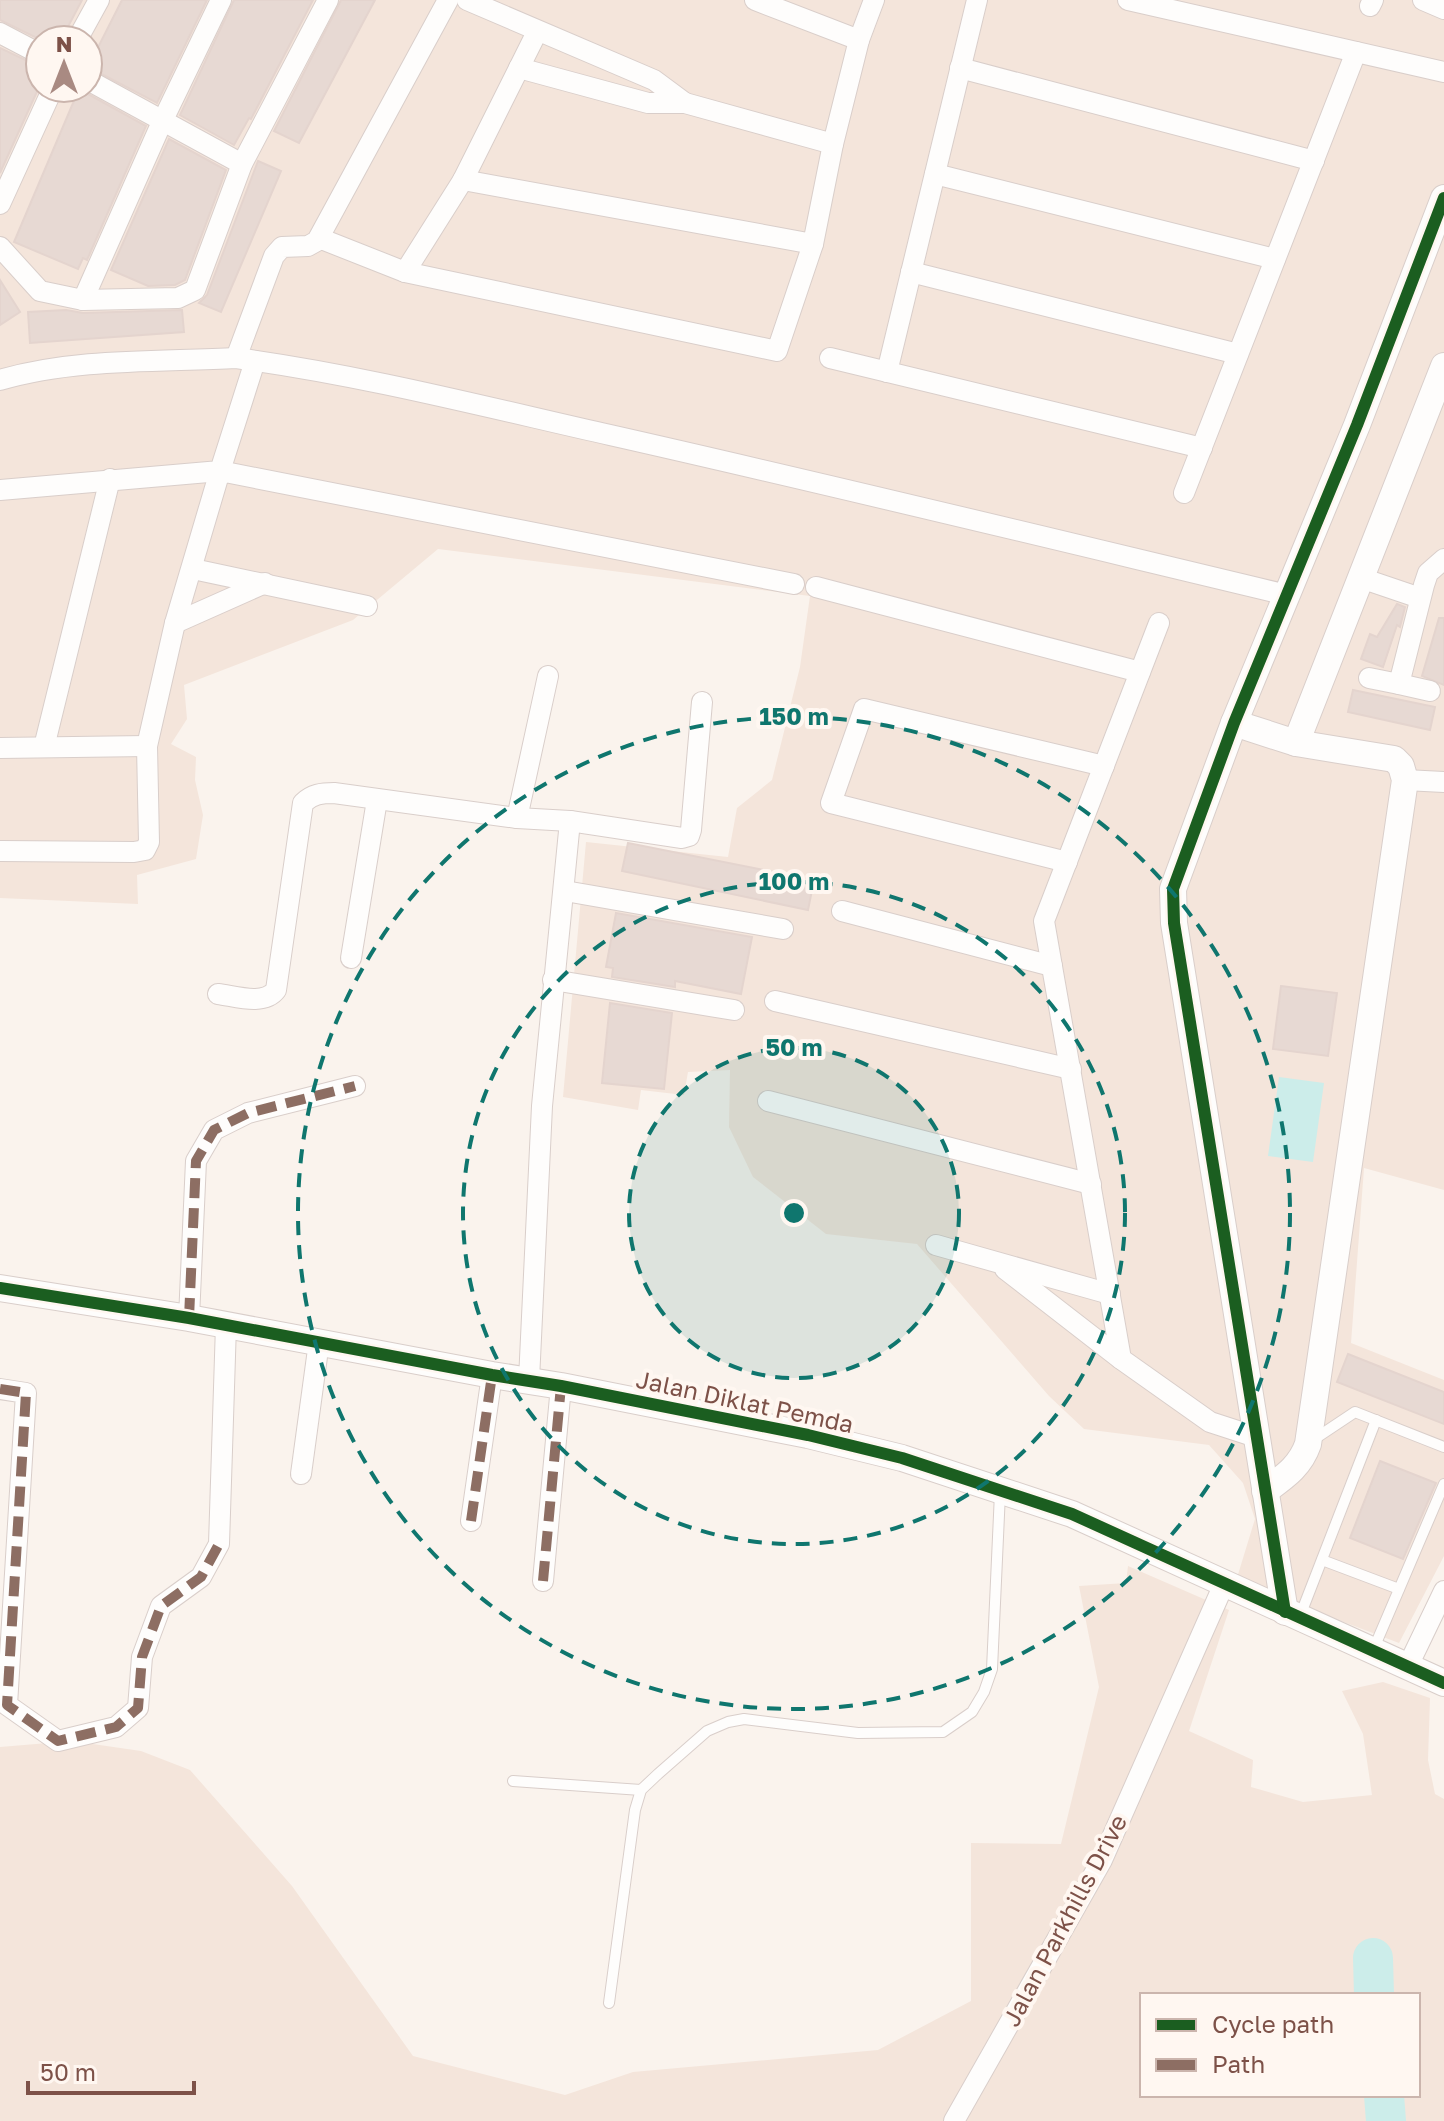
<svg xmlns="http://www.w3.org/2000/svg" width="1444" height="2121" viewBox="0 0 1444 2121" font-family="'Golos Text',sans-serif">
<rect width="100%" height="100%" fill="#faf3ed"/>
<!-- residential -->
<g fill="#f4e5db" fill-rule="evenodd">
<path d="M 0,0 L 1444,0 L 1444,1190 L 1364,1168 L 1351,1343 L 1444,1380 L 1444,1556 L 1399,1643 L 1236,1581 L 1255,1519 L 1243,1483 L 1209,1445 L 1084,1429 L 1049,1396 L 917,1244 L 826,1234 L 753,1177 L 729,1127 L 730,1070 L 688,1072 L 684,1095 L 641,1090 L 638,1110 L 563,1097 L 586,842 L 728,857 L 737,808 L 772,780 L 800,667 L 810,596 L 438,549 L 353,620 L 184,685 L 187,719 L 171,744 L 196,757 L 195,780 L 203,815 L 196,859 L 137,875 L 138,904 L 0,898 ZM 40,40 L 88,40 L 88,88 L 40,88 Z"/>
<path d="M 1128,1566 L 1229,1610 L 1189,1731 L 1253,1760 L 1251,1787 L 1303,1802 L 1372,1795 L 1363,1734 L 1342,1691 L 1383,1682 L 1430,1698 L 1428,1760 L 1435,1794 L 1444,1799 L 1444,2121 L 0,2121 L 0,1747 L 72,1741 L 141,1751 L 190,1770 L 292,1886 L 413,2056 L 565,2095 L 633,2072 L 878,2050 L 971,2001 L 971,1843 L 1061,1844 L 1099,1687 L 1079,1586 L 1126,1583 ZM 1142,1995 L 1418,1995 L 1418,2095 L 1142,2095 Z"/>
</g>
<!-- water -->
<path fill="#ccedea" d="M 1279,1077 L 1324,1083 L 1313,1162 L 1268,1156 Z"/>
<g fill="none" stroke-linecap="round" stroke-linejoin="round">
<!-- river -->
<g stroke="#ccedea" stroke-width="40">
<path d="M 1373,1958 L 1374,1995"/>
<path d="M 1384,2095 L 1386,2121"/>
</g>
</g>
<!-- building -->
<g fill="#e7d9d3" stroke="#e4d4ce" stroke-width="2">
<path d="M 0,0 L 82,0 L 61,40 L 41,40 L 0,20 Z"/>
<path d="M 122,0 L 207,0 L 157,103 L 88,67 Z"/>
<path d="M 234,0 L 313,0 L 251,119 L 249,118 L 234,145 L 180,115 Z"/>
<path d="M 341,0 L 375,0 L 299,143 L 274,131 Z"/>
<path d="M 0,48 L 40,67 L 40,85 L 0,173 Z"/>
<path d="M 79,89 L 146,126 L 87,260 L 83,258 L 78,269 L 14,242 Z"/>
<path d="M 169,139 L 226,170 L 185,280 L 175,285 L 148,286 L 111,270 Z"/>
<path d="M 258,161 L 281,171 L 221,312 L 199,303 L 207,295 Z"/>
<path d="M 0,280 L 20,312 L 0,325 Z"/>
<path d="M 66,310 L 83,313 L 182,310 L 184,332 L 30,343 L 28,312 Z"/>
<path d="M 1397,604 L 1405,607 L 1400,627 L 1397,625 L 1383,667 L 1361,659 L 1370,634 L 1377,637 Z"/>
<path d="M 1439,618 L 1444,618 L 1444,685 L 1422,676 Z"/>
<path d="M 1353,690 L 1435,707 L 1430,730 L 1348,712 Z"/>
<path d="M 628,843 L 814,880 L 808,910 L 622,871 Z"/>
<path d="M 616,913 L 752,937 L 741,994 L 675,981 L 675,987 L 612,977 L 613,968 L 606,967 Z"/>
<path d="M 1281,986 L 1337,993 L 1328,1056 L 1273,1049 Z"/>
<path d="M 610,1003 L 672,1013 L 664,1089 L 602,1083 Z"/>
<path d="M 1348,1354 L 1444,1392 L 1444,1424 L 1337,1382 Z"/>
<path d="M 1380,1461 L 1436,1483 L 1403,1559 L 1350,1538 Z"/>
</g>
<g fill="none" stroke-linecap="round" stroke-linejoin="round">
<!-- service casing -->
<g stroke="#d9ceca" stroke-width="12">
<g id="service">
<path d="M 1313,1440 L 1355,1412 L 1444,1447"/>
<path d="M 1322,1560 L 1399,1589"/>
<path d="M 1300,1616 L 1376,1420"/>
<path d="M 1374,1648 L 1444,1484"/>
<path d="M 513,1781 L 641,1790"/>
<path d="M 609,2003 L 635,1810 L 641,1790 L 658,1774 L 707,1731 L 728,1722 L 744,1719 L 858,1733 L 943,1732 L 972,1712 L 984,1692 L 992,1669 L 1000,1493"/>
</g>
</g>
<!-- minor casing -->
<g stroke="#d9ceca" stroke-width="22">
<g id="minor">
<path d="M 467,0 L 654,80 L 685,103"/>
<path d="M 1128,0 L 1444,72"/>
<path d="M 1423,0 L 1444,9"/>
<path d="M 1370,6 L 1373,0"/>
<path d="M 0,33 L 40,54"/>
<path d="M 77,40 L 99,0"/>
<path d="M 859,40 L 874,0"/>
<path d="M 519,68 L 648,103 L 685,103 L 833,144"/>
<path d="M 960,68 L 1314,161"/>
<path d="M 88,80 L 242,164"/>
<path d="M 935,174 L 1275,259"/>
<path d="M 463,180 L 813,244"/>
<path d="M 0,204 L 53,88"/>
<path d="M 319,238 L 405,272 L 777,351 L 813,244 L 833,144 L 859,40 L 755,0"/>
<path d="M 0,247 L 40,291 L 83,300 L 178,298 L 195,290 L 242,164 L 328,0"/>
<path d="M 405,272 L 463,180 L 537,32"/>
<path d="M 911,272 L 1238,354"/>
<path d="M 83,300 L 162,122 L 221,0"/>
<path d="M 236,358 L 274,256 L 282,247 L 308,246 L 317,241 L 448,0"/>
<path d="M 830,358 L 1202,448"/>
<path d="M 887,372 L 977,0"/>
<path d="M 0,380 C 75,358 159,362 236,358 C 362,375 486,407 610,435 C 836,486 1061,541 1287,595"/>
<path d="M 0,490 L 220,471 L 255,361"/>
<path d="M 1184,493 L 1356,52"/>
<path d="M 193,569 L 367,606"/>
<path d="M 1361,578 L 1420,598"/>
<path d="M 816,587 L 1140,672"/>
<path d="M 175,623 L 265,583"/>
<path d="M 1159,623 L 1044,921 L 1121,1359 L 1210,1422 L 1256,1437"/>
<path d="M 1369,678 L 1399,684 L 1424,585 L 1428,573 L 1444,559"/>
<path d="M 1399,684 L 1430,691"/>
<path d="M 44,747 L 110,479"/>
<path d="M 0,748 L 147,746"/>
<path d="M 1405,780 L 1444,782"/>
<path d="M 517,818 L 548,676"/>
<path d="M 0,851 L 134,852 L 145,850 L 149,842 L 147,746 L 175,623 L 220,471 L 794,584"/>
<path d="M 1067,862 L 831,803 L 864,709 L 1104,766"/>
<path d="M 565,891 L 783,929"/>
<path d="M 842,911 L 1052,966"/>
<path d="M 351,958 L 377,800"/>
<path d="M 553,980 L 734,1010"/>
<path d="M 218,994 C 235,996 264,1006 276,990 L 303,803 C 312,794 322,793 334,793 L 517,818 L 570,821 L 682,838 L 689,836 L 691,830 L 702,702"/>
<path d="M 775,1001 L 1071,1069"/>
<path d="M 768,1101 L 1091,1184"/>
<path d="M 936,1245 L 1110,1294"/>
<path d="M 1005,1269 L 1121,1359"/>
<path d="M 189,1318 L 196,1161 L 214,1130 L 248,1113 L 355,1086"/>
<path d="M 529,1380 L 542,1106 L 570,821"/>
<path d="M 0,1389 L 26,1393 L 7,1705 L 58,1741 L 116,1727 L 138,1708 L 142,1657 L 161,1606 L 201,1577 L 219,1544 L 226,1325"/>
<path d="M 301,1474 L 319,1342"/>
<path d="M 471,1521 L 492,1375"/>
<path d="M 543,1581 L 561,1386"/>
<path d="M 1407,1668 L 1444,1591"/>
<path d="M 954,2121 L 1102,1860 L 1224,1584"/>
</g>
</g>
<!-- tertiary casing -->
<g stroke="#d9ceca" stroke-width="28">
<g id="tertiary">
<path d="M 1234,723 L 1296,743 L 1394,759 L 1401,766 L 1405,780 L 1308,1444 C 1300,1467 1284,1477 1265,1491"/>
<path d="M 1296,743 L 1444,366"/>
<path d="M 0,1288 L 189,1318 L 492,1375 L 561,1386 L 808,1435 L 902,1458 L 1072,1514 L 1444,1683"/>
<path d="M 1285,1612 L 1174,923 L 1173,889 L 1234,723 L 1357,425 L 1444,198"/>
</g>
</g>
<!-- service -->
<use href="#service" stroke="#fefdfc" stroke-width="10"/>
<!-- minor -->
<use href="#minor" stroke="#fefdfc" stroke-width="20"/>
<!-- tertiary -->
<use href="#tertiary" stroke="#fefdfc" stroke-width="26"/>
<!-- quiet -->
<g stroke="#8d6e63" stroke-width="10" stroke-dasharray="20 10" stroke-linecap="butt">
<path d="M 189,1318 L 196,1161 L 214,1130 L 248,1113 L 355,1086"/>
<path d="M 0,1389 L 26,1393 L 7,1705 L 58,1741 L 116,1727 L 138,1708 L 142,1657 L 161,1606 L 201,1577 L 219,1544"/>
<path d="M 471,1521 L 492,1375"/>
<path d="M 543,1581 L 561,1386"/>
</g>
<!-- cycleway casing -->
<g stroke="#fff7f1" stroke-width="17">
<g id="cycleway">
<path d="M 0,1288 L 189,1318 L 492,1375 L 561,1386 L 808,1435 L 902,1458 L 1072,1514 L 1444,1683"/>
<path d="M 1285,1612 L 1174,923 L 1173,889 L 1234,723 L 1357,425 L 1444,198"/>
</g>
</g>
<!-- cycleway -->
<use href="#cycleway" stroke="#1b5e20" stroke-width="12"/>
</g>
<!-- distance rings -->
<circle cx="794" cy="1213" r="165" fill="#0f766e" fill-opacity=".12"/>
<g fill="none" stroke="#0f766e" stroke-width="4" stroke-dasharray="14 10">
<circle cx="794" cy="1213" r="165"/>
<circle cx="794" cy="1213" r="331"/>
<circle cx="794" cy="1213" r="496"/>
</g>
<g text-anchor="middle" dominant-baseline="central" stroke-width="8" stroke-linejoin="round" paint-order="stroke">
<!-- street labels -->
<g font-size="24" fill="#7d5148" stroke="#fff7f1">
<text transform="translate(745 1401) rotate(12)">Jalan Diklat Pemda</text>
<text transform="translate(1064 1920) rotate(-62)">Jalan Parkhills Drive</text>
</g>
</g>
<circle cx="794" cy="1213" r="12" fill="#0f766e" stroke="#fff7f1" stroke-width="4"/>
<g font-size="24" text-anchor="middle" font-weight="bold" fill="#0f766e" stroke="#fff7f1" stroke-width="8" stroke-linejoin="round" paint-order="stroke">
<text x="794" y="725">150 m</text>
<text x="794" y="890">100 m</text>
<text x="794" y="1056">50 m</text>
</g>
<!-- legend -->
<rect x="1140" y="1993" width="280" height="104" fill="#fff7f1" stroke="#cbb5ad" stroke-width="2"/>
<rect x="1156" y="2019" width="40" height="12" fill="#1b5e20" stroke="#cbb5ad" stroke-width="2"/>
<text x="1212" y="2033" font-size="24" fill="#7d5148">Cycle path</text>
<rect x="1156" y="2059" width="40" height="12" fill="#8d6e63" stroke="#cbb5ad" stroke-width="2"/>
<text x="1212" y="2073" font-size="24" fill="#7d5148">Path</text>
<!-- north arrow -->
<g transform="translate(64 64)"><circle r="38" fill="#fff7f1" stroke="#cbb5ad" stroke-width="2"/>
<path d="M0-6L14 30L0 20L-14 30Z" fill="#a98a82"/>
<text y="-12" font-size="22" font-weight="bold" text-anchor="middle" fill="#7d5148">N</text>
</g>
<!-- scale -->
<path d="M28 2081v12h166v-12" fill="none" stroke="#7d5148" stroke-width="4"/>
<text x="40" y="2081" font-size="24" fill="#7d5148" stroke="#fff7f1" stroke-width="6" paint-order="stroke">50 m</text>
</svg>
